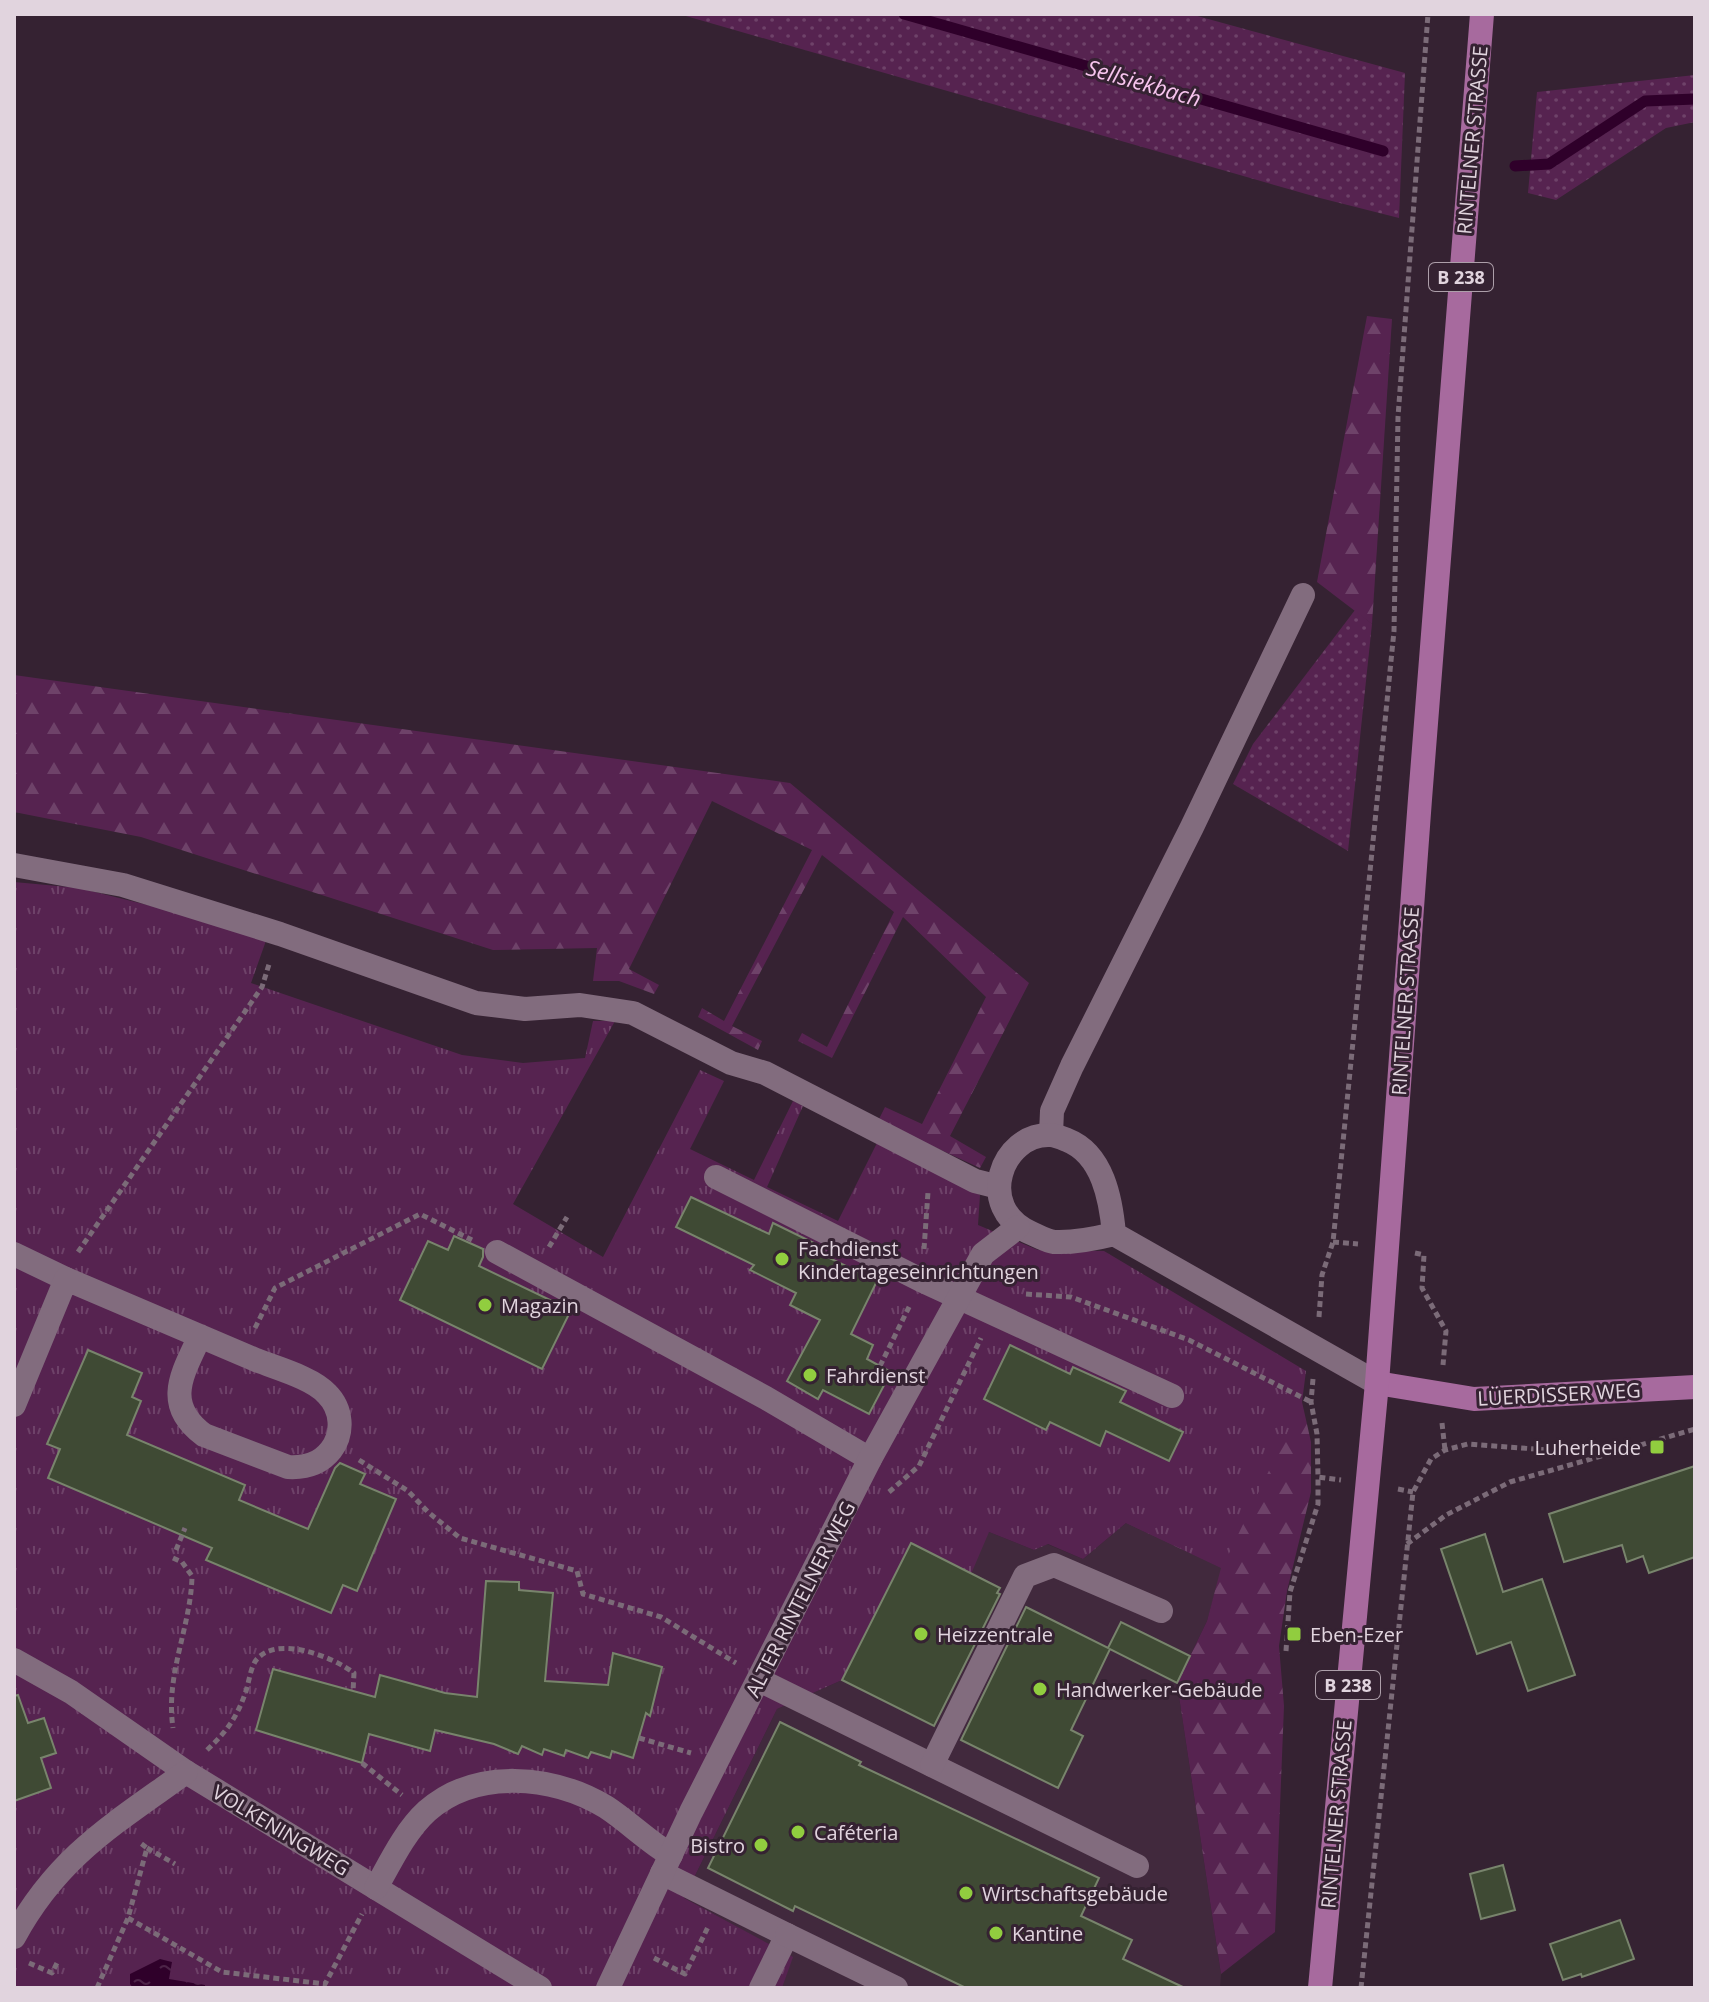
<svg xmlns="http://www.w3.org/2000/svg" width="1709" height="2002" viewBox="0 0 1709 2002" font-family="'Open Sans',sans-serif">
<defs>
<pattern id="grass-dots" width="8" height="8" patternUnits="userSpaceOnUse" patternTransform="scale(2)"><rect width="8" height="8" fill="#562350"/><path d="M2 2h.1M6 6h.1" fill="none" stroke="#6e4269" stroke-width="1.8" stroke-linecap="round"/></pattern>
<pattern id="forest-firs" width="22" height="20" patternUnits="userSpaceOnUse" patternTransform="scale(2)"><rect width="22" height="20" fill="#562350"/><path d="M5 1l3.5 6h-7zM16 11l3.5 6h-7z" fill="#6e4269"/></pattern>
<pattern id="park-tufts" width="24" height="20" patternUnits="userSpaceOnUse" patternTransform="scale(2)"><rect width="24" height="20" fill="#562350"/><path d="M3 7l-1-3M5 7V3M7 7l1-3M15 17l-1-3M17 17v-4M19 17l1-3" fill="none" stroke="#6e4269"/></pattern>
<pattern id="water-ripples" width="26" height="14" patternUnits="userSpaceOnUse" patternTransform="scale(2)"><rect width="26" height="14" fill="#2f002a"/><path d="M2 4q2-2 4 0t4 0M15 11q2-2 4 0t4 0" fill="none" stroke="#4d2448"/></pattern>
</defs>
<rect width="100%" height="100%" fill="#352232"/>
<!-- built -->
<path fill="#41293d" d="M 1126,1523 L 1222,1568 L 1207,1621 L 1177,1683 L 1221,1974 L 1220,1988 L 782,1988 L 792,1957 L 684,1898 L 777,1709 L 842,1680 L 989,1532 L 1034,1550 L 1047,1544 L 1083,1559 Z"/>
<!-- grass -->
<g fill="url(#grass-dots)">
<path d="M 679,14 L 1190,14 L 1405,73 L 1399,218 L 1320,198 Z"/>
<path d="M 1695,75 L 1695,122 L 1666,128 L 1556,200 L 1528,193 L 1537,92 Z"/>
<path d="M 1355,610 L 1372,624 L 1348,851 L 1233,784 L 1253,744 Z"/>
</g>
<!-- forest -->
<g fill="url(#forest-firs)">
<path d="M 1367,316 L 1392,319 L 1372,624 L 1317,582 Z"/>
<path d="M 14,675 L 790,783 L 1029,983 L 950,1136 L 986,1157 L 980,1168 L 878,1121 L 885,1107 L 922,1124 L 986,997 L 903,917 L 832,1058 L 798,1041 L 802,1033 L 827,1047 L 894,912 L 822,855 L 732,1026 L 762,1041 L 758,1050 L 698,1017 L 702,1008 L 724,1021 L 812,850 L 712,801 L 629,969 L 659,985 L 654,994 L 619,981 L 593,981 L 597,948 L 493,950 L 141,837 L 14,812 Z"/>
<path d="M 1217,1358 L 1302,1402 L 1311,1442 L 1311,1492 L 1287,1591 L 1279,1646 L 1284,1706 L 1275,1932 L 1221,1974 L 1177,1683 L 1207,1621 L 1221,1568 L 1126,1523 Z"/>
</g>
<!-- park -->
<path fill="url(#park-tufts)" d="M 14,882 L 79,888 L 268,935 L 251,983 L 462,1055 L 523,1063 L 585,1058 L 593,1021 L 615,1021 L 513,1204 L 603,1257 L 700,1070 L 724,1081 L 690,1149 L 754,1180 L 793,1101 L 803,1106 L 767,1187 L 838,1221 L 878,1141 L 980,1195 L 978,1225 L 1038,1250 L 1104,1251 L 1306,1371 L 1302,1402 L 1222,1568 L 1126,1523 L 1083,1559 L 1048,1544 L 1034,1550 L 989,1532 L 971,1574 L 842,1680 L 777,1709 L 684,1898 L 793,1957 L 782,1988 L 14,1988 Z"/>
<!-- water -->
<path fill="url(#water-ripples)" d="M 160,1959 L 172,1962 L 169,1979 L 205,1985 L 205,1988 L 133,1988 L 130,1984 L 130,1974 Z"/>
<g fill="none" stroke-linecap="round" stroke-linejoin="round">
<!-- stream -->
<g stroke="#2f002a" stroke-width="11">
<path d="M 904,14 L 1383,151"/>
<path d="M 1515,166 L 1549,164 L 1645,101 L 1695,99"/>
</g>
</g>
<!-- building -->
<g fill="#3f4a34" stroke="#78846c" stroke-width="2">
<path d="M 691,1197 L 769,1234 L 773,1223 L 820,1246 L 817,1252 L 877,1281 L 851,1334 L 873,1345 L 867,1359 L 891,1372 L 869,1414 L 823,1390 L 818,1399 L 787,1381 L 820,1320 L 790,1305 L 796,1293 L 750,1270 L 754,1265 L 676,1227 Z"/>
<path d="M 454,1236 L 483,1249 L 483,1257 L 479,1266 L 571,1310 L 542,1369 L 400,1300 L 428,1241 L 448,1250 Z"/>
<path d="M 1010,1345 L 1070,1374 L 1073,1367 L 1126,1391 L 1120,1402 L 1183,1432 L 1169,1461 L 1106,1431 L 1100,1446 L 1050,1422 L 1046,1430 L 984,1399 Z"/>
<path d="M 88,1350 L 142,1373 L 132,1397 L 141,1401 L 127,1435 L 245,1485 L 239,1500 L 308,1529 L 335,1468 L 340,1463 L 365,1474 L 360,1484 L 396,1499 L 357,1591 L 343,1585 L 331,1613 L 206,1560 L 212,1548 L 48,1478 L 60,1449 L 47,1444 Z"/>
<path d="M 1695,1466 L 1695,1557 L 1649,1573 L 1643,1556 L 1627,1562 L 1622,1545 L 1564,1562 L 1549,1514 Z"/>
<path d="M 1485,1534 L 1503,1592 L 1542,1579 L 1575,1675 L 1528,1691 L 1511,1642 L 1477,1654 L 1441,1549 Z"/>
<path d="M 911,1543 L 1000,1588 L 997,1593 L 1000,1594 L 934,1726 L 842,1680 Z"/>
<path d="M 486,1581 L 519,1582 L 519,1590 L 553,1593 L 545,1681 L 608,1685 L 613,1653 L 662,1667 L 650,1716 L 646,1713 L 633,1758 L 612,1751 L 610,1758 L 591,1752 L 588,1758 L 566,1750 L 564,1756 L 544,1749 L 542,1755 L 522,1746 L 518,1754 L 494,1744 L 435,1730 L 430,1751 L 369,1734 L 362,1763 L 256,1730 L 273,1669 L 375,1697 L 380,1675 L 445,1693 L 477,1697 Z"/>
<path d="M 1026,1607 L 1108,1648 L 1121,1622 L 1190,1656 L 1177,1683 L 1110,1649 L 1071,1730 L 1083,1736 L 1058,1788 L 961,1740 Z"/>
<path d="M 18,1695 L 28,1723 L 44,1718 L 56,1753 L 41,1758 L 51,1788 L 14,1801 L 14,1696 Z"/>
<path d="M 780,1722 L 861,1762 L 859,1765 L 1099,1878 L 1081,1916 L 1132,1940 L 1123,1959 L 1185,1988 L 966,1988 L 795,1906 L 793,1911 L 708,1868 Z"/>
<path d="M 1503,1865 L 1515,1910 L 1481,1919 L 1470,1874 Z"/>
<path d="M 1620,1920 L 1634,1959 L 1582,1977 L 1581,1974 L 1563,1980 L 1550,1944 Z"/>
</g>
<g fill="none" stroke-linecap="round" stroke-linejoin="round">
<!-- path -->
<g stroke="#7b6b78" stroke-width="5" stroke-dasharray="6 4" stroke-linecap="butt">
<path d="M 1333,1242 L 1358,1244"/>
<path d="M 549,1247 L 567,1217"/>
<path d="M 924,1249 L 928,1192"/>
<path d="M 78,1252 L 262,987 L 270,961"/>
<path d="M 1415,1253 L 1424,1255 L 1422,1288 L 1446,1331 L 1443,1365"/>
<path d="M 1026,1294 L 1071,1297 L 1189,1340 L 1311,1402"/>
<path d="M 1319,1317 L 1322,1275 L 1333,1242 L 1394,631 L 1398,417 L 1428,14"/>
<path d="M 255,1328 L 275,1288 L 420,1214 L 472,1240"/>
<path d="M 880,1366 L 910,1305"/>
<path d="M 1313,1379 L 1311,1402 L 1317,1434 L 1318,1477 L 1341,1480"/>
<path d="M 1442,1423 L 1445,1450"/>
<path d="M 359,1460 L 408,1491 L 428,1512 L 460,1538 L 577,1571 L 583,1594 L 661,1617 L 736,1663"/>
<path d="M 1398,1489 L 1413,1492"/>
<path d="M 889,1492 L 919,1466 L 981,1338"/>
<path d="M 1407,1544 L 1446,1515 L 1510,1482 L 1612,1453"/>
<path d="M 176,1550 L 185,1528"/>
<path d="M 173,1558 L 182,1562 L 192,1576 C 191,1627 165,1674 173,1728"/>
<path d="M 1286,1651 L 1290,1592 L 1318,1504 L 1318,1477"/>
<path d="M 639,1738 L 691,1753"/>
<path d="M 207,1750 C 226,1732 236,1719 245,1694 C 249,1684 250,1667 257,1659 C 278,1635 333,1657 354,1673 L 353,1692"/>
<path d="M 362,1763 L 402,1795"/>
<path d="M 147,1848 L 175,1864"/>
<path d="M 128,1918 L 222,1972 L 325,1984 L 362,1914"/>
<path d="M 654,1958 L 685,1974 L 708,1927"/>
<path d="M 29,1963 L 52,1973 L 57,1963"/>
<path d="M 97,1988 L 128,1918 L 147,1848 L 139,1842"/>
<path d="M 1361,1988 L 1413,1492 L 1431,1459 L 1445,1450 L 1468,1444 L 1549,1450 L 1620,1451 L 1695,1429"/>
</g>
<!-- minor -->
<g stroke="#826c7e" stroke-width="24">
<path d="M 14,865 L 123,885 L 280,934 L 476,1003 L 525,1009 L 580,1005 L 633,1013 L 731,1063 L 765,1073 L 975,1181 L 999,1187"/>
<path d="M 1051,1134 L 1052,1111 L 1072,1066 L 1192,827 L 1303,595"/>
<path d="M 716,1177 L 921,1280 L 1172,1396"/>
<path d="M 1114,1234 C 1111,1200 1103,1154 1067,1140 C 1062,1138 1055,1135 1050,1135 C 1002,1133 974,1208 1031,1233 C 1038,1236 1046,1241 1054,1242 C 1075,1243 1094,1239 1114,1234 L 1377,1383"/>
<path d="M 497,1252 L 766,1398 L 870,1459"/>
<path d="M 14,1254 L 66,1279"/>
<path d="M 14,1405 L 66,1279 C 129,1306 193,1333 256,1360 C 276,1368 313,1378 327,1394 C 342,1409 344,1433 331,1450 C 320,1464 306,1468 288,1467 L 204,1435 C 162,1404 183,1373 200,1336"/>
<path d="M 14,1660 L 71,1692 L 186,1772 L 540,1988"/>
<path d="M 759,1680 L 1137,1866"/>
<path d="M 932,1765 L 1025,1576 L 1054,1565 L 1161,1611"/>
<path d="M 662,1873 L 787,1935 L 761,1988"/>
<path d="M 376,1888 C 390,1863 405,1831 427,1811 C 476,1768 552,1775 606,1807 C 629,1822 647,1841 671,1855"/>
<path d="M 787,1935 L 896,1988"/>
<path d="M 14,1937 C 58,1856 114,1824 186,1772"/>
<path d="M 608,1988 L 691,1812 L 870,1459 L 983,1254 L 1018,1227"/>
</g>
<!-- major -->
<g stroke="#a76a9e" stroke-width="24">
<path d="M 1377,1383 L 1474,1399 L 1695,1387"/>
<path d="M 1320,1988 L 1377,1383 L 1420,799 L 1482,14"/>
</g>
</g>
<!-- markers -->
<g fill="#91cd3f" stroke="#352232" stroke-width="3">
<circle cx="782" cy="1259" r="8"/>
<circle cx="485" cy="1305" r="8"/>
<circle cx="810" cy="1375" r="8"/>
<rect x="1649" y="1439" width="16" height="16" rx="4"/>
<circle cx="921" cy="1634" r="8"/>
<rect x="1286" y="1626" width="16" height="16" rx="4"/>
<circle cx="1040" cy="1689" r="8"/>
<circle cx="798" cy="1832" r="8"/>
<circle cx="761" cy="1845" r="8"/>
<circle cx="966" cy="1893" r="8"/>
<circle cx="996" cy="1933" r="8"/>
</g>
<g text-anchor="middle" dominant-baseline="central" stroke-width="6" stroke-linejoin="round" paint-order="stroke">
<!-- shield labels -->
<g fill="#352232" stroke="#ad9faa" stroke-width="2">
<rect x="1429" y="263" width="64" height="28" rx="6"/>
<rect x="1316" y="1671" width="64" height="28" rx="6"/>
</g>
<g font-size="18" font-weight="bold" fill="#e1d4de">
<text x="1461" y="277">B 238</text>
<text x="1348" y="1685">B 238</text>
</g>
<!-- street labels -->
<g font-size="20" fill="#e1d4de" stroke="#352232">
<text transform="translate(1472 140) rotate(-85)">RINTELNER STRASSE</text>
<text transform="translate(1405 1001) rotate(-86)">RINTELNER STRASSE</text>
<text transform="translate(1559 1394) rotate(-3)">LÜERDISSER WEG</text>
<text transform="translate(800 1599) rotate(-63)">ALTER RINTELNER WEG</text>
<text transform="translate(1336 1814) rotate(-85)">RINTELNER STRASSE</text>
<text transform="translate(281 1830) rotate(31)">VOLKENINGWEG</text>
</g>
<!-- poi labels -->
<g font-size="20" fill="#e1d4de" stroke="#352232" text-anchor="start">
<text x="798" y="1248">Fachdienst<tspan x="798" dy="23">Kindertageseinrichtungen</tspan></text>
<text x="501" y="1305">Magazin</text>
<text x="826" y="1375">Fahrdienst</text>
<text x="1641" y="1447" text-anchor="end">Luherheide</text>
<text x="937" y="1634">Heizzentrale</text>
<text x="1310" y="1634">Eben-Ezer</text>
<text x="1056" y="1689">Handwerker-Gebäude</text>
<text x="814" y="1832">Caféteria</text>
<text x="745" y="1845" text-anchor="end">Bistro</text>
<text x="982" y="1893">Wirtschaftsgebäude</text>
<text x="1012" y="1933">Kantine</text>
</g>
<!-- water labels -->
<g font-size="22" font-style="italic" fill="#f8c5ef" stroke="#352232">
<text transform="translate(1144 82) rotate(16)">Sellsiekbach</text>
</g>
</g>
<!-- border -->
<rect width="1709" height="2002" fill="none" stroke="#e1d4de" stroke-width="32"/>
</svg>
